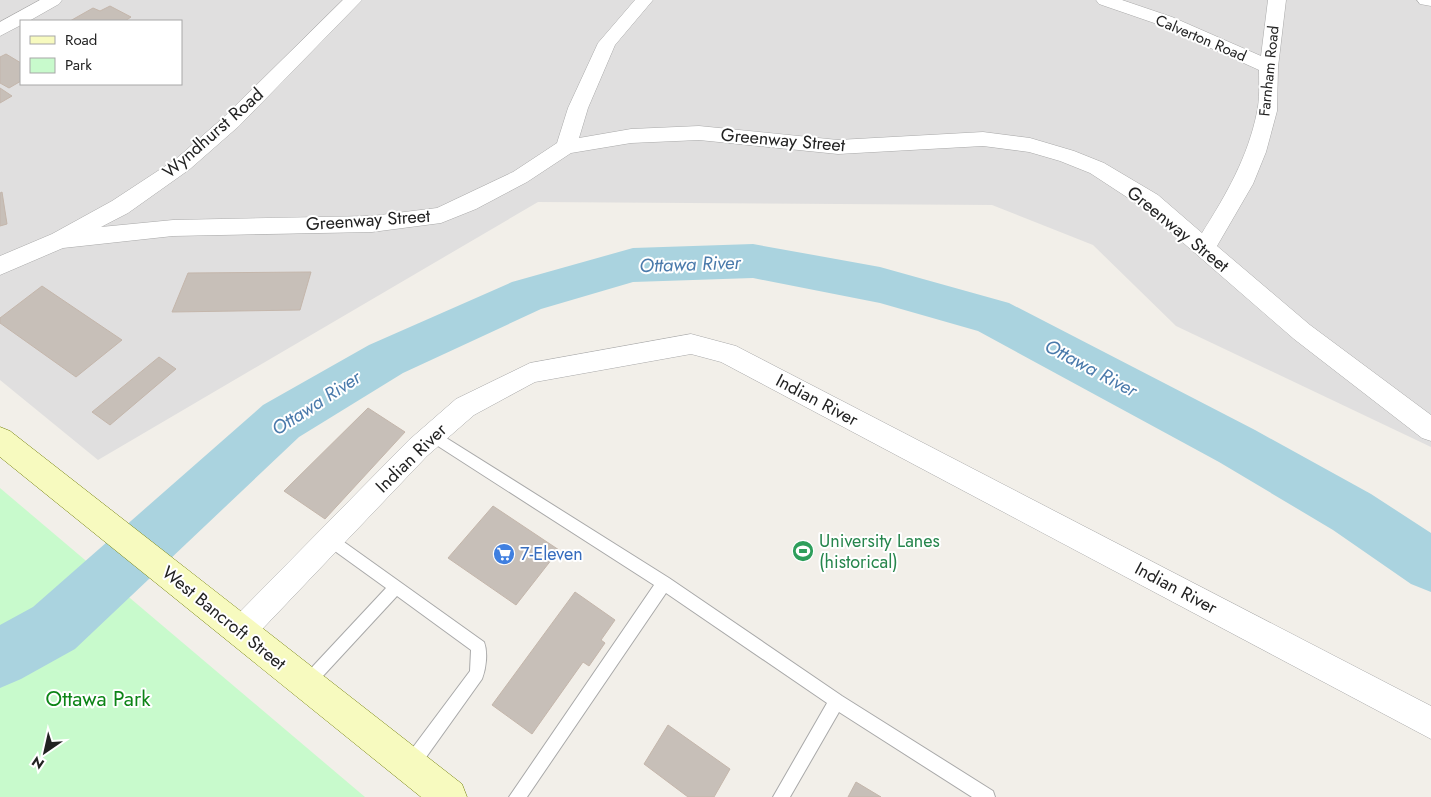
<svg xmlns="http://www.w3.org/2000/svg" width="1431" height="797" viewBox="0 0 1431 797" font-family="Jost,sans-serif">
<rect width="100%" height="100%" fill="#f2efe9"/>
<!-- residential -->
<path fill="#e0dfdf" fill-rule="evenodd" d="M 0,0 L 1431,0 L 1431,447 L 1176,326 L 1093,245 L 992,205 L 538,202 L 98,460 L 0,380 ZM 21,21 L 181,21 L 181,84 L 21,84 Z"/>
<!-- park -->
<path fill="#c8facc" d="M 0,488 L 365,797 L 0,797 Z"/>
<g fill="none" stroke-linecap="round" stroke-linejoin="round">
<!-- river -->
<path fill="#aad3df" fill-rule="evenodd" d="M 753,244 L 880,267 L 1009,303 L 1255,430 L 1371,494 L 1431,533 L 1431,592 L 1411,584 L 1333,530 L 1219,462 L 978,331 L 880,303 L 753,278 L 633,282 L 541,309 L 403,373 L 299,437 L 75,649 L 21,679 L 0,688 L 0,625 L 33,607 L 263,405 L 369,345 L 512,282 L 633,248 Z"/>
</g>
<!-- building -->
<g fill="#c7bfb8" stroke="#c4b6ab">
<path d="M 110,6 L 131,17 L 125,21 L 70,21 L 93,8 L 100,11 Z"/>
<path d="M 6,54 L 21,63 L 21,81 L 9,88 L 0,83 L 0,57 Z"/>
<path d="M 0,88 L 12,96 L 0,103 Z"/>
<path d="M 2,192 L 7,224 L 0,226 L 0,193 Z"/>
<path d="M 311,272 L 300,310 L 172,312 L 188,273 Z"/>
<path d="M 42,286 L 122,340 L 76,377 L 0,323 L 0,318 Z"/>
<path d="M 159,357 L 176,369 L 110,425 L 92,412 Z"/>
<path d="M 368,408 L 405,432 L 325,519 L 284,491 Z"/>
<path d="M 493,506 L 559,550 L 516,605 L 448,558 Z"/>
<path d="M 575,592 L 615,620 L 601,640 L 605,643 L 589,666 L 583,662 L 532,734 L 492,705 Z"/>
<path d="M 668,725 L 730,769 L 714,797 L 688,797 L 644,764 Z"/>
<path d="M 856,782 L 881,797 L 848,797 Z"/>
</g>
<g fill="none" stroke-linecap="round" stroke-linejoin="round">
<!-- service casing -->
<g stroke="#a9a9a9" stroke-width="2">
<g id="service">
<path d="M 432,429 L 669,578 L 842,696 L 993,791 L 995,797 L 972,797 L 839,712 L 790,797 L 773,797 L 827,703 L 666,593 L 527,797 L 509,797 L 654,585 L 427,439 L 426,435 L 427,431 Z"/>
<path d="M 330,532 L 484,642 C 488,652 486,669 482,679 L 417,770 L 411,772 L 405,770 L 403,764 L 405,758 L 470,671 L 471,650 L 397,596 L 311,689 L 306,692 L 301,689 L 298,684 L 301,679 L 386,588 L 325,544 L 323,539 L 325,534 Z"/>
</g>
</g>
<!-- minor casing -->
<g stroke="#a9a9a9" stroke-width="1">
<g id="minor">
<path d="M 40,0 L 62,0 L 59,4 L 29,21 L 21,21 L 21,25 L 0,36 L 0,22 Z"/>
<path d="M 343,0 L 362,0 L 239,126 L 190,169 L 128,213 L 101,227 L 173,220 L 372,216 L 437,208 L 513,172 L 557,143 L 568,108 L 598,43 L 635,0 L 653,0 L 615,45 L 588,108 L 579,138 L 631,129 L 699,126 L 838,140 L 983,132 L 1030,138 L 1074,151 L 1104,163 L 1158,195 L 1202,233 C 1226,195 1248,157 1257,112 C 1260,99 1259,84 1259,70 L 1160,25 L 1099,4 L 1096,0 L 1122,0 L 1172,17 L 1261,56 L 1268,0 L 1286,0 L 1278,67 L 1277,111 L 1266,152 L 1253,184 L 1217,246 L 1310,325 L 1431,415 L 1431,441 L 1422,438 L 1294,339 L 1142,207 L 1090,173 L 1060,161 L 1029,152 L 983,146 L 838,154 L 699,140 L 631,143 L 571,153 L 527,182 L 476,209 L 441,223 L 372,232 L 173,236 L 63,248 L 0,275 L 0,256 L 52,234 L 112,201 L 176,159 L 225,116 Z"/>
<path d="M 1417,0 L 1431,0 L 1431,6 L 1420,4 Z"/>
<path d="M 691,334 L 736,346 L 1431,706 L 1431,739 L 721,362 L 691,354 L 535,382 L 474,415 L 427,456 L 251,641 L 241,646 L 231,641 L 226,631 L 231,621 L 409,440 L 456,399 L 530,363 Z"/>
</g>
</g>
<!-- secondary casing -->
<g stroke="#707d05" stroke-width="1">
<path id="secondary" d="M 0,427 L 10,431 L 462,784 L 467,797 L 421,797 L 0,457 Z"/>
</g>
<!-- service -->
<use href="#service" fill="#fff" fill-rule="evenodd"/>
<!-- minor -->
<use href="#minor" fill="#fff" fill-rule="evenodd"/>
<!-- secondary -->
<use href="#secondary" fill="#f7fabf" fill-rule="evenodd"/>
</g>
<!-- icons -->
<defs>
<g id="stadium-disc" transform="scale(1.125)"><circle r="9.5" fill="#2e9e5b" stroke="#fff"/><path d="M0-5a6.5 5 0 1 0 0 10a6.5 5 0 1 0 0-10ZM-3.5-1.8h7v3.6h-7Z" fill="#fff"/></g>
<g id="supermarket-disc" transform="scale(1.125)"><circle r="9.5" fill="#3f7fe0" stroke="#fff"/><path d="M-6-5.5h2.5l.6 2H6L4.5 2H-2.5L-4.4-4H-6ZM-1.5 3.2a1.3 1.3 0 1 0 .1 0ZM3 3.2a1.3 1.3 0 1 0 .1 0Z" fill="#fff"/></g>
</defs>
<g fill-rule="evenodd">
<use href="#stadium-disc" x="803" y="551"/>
<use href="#supermarket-disc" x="504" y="554"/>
</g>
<g text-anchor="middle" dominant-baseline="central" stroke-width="4" stroke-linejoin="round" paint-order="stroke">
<!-- far-street labels -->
<g font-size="15" fill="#222" stroke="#fff">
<text transform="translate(1201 38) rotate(23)">Calverton Road</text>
<text transform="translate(1269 71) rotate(-84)">Farnham Road</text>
</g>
<!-- street labels -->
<g font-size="18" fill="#222" stroke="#fff">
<text transform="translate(213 133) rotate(-41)">Wyndhurst Road</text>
<text transform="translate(783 140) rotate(5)">Greenway Street</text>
<text transform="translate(368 220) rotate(-4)">Greenway Street</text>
<text transform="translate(1178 229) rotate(39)">Greenway Street</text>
<text transform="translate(817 400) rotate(28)">Indian River</text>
<text transform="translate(411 458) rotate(-44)">Indian River</text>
<text transform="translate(1176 588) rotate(28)">Indian River</text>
<text transform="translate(224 618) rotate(39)">West Bancroft Street</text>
</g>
<!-- leisure labels -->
<g font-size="18" fill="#27864d" stroke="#fff" text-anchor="start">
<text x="819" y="541">University Lanes<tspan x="819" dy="21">(historical)</tspan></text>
</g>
<!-- shop labels -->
<g font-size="18" fill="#366cbe" stroke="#fff" text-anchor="start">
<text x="520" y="554">7-Eleven</text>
</g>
<!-- water labels -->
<g font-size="19" font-style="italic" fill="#4a7aab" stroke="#fff">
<text transform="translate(690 264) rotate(-2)">Ottawa River</text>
<text transform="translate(1091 368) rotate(28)">Ottawa River</text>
<text transform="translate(316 403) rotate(-33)">Ottawa River</text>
</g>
<!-- near-park labels -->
<g font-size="21" fill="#0c8416" stroke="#fff">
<text x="98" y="699">Ottawa Park</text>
</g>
</g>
<!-- legend -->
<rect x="20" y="20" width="162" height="65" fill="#ffffff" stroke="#a7a7a7"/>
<rect x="30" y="36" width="25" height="8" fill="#f7fabf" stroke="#a7a7a7"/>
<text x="65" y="45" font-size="15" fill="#222222">Road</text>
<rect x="30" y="58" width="25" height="15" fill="#c8facc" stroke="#a7a7a7"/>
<text x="65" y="70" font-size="15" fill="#222222">Park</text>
<!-- north arrow -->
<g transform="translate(45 752) rotate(214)" stroke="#ffffff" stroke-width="4" paint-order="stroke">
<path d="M0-4L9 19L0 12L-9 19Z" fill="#222222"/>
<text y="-8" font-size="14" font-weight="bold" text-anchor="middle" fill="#222222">N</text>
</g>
</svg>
